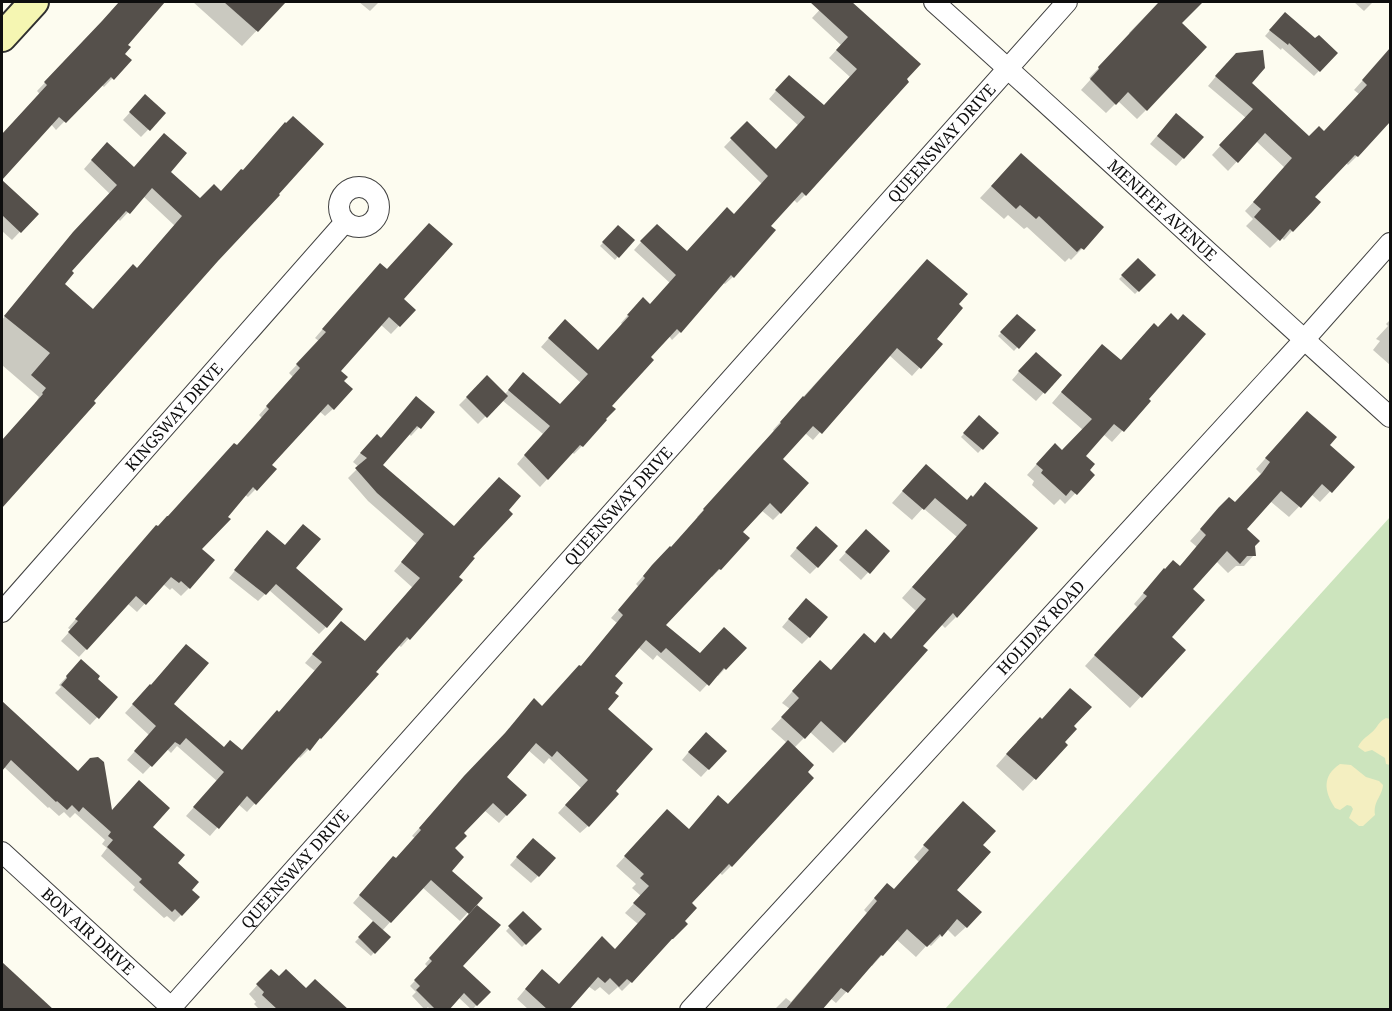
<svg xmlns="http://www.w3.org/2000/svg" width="1392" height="1011" viewBox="0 0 1392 1011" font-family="'Noto Serif',serif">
<rect width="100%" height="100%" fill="#fdfcf0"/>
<!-- green -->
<path fill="#cce4bd" d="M 1390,517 L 1390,1009 L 945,1009 Z"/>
<!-- sand -->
<g fill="#f4efc1">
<path d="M 1386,718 L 1390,719 L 1390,765 L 1386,764 L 1385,758 L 1372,750 L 1365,752 L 1358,747 C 1362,738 1369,736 1375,729 C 1379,724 1380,721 1386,718 Z"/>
<path d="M 1340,764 L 1351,765 L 1366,777 L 1379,781 L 1383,785 C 1382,797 1373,801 1375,815 L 1363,826 L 1359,826 L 1349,818 L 1353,809 L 1351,806 L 1347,805 L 1340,810 L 1335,808 C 1324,791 1322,776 1340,764 Z"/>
</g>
<!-- shadow -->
<g fill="#0003" fill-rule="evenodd">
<path d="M 120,2 L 162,2 L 126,45 L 123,54 L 130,60 L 104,87 L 101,84 L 56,130 L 51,124 L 2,178 L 2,136 L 40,94 L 37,91 L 94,31 Z"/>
<path d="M 193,2 L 284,2 L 242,46 Z"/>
<path d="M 359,2 L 379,2 L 370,11 Z"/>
<path d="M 827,2 L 850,2 L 919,64 L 805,195 L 797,203 L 793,199 L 769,226 L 733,277 L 725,284 L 722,282 L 680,332 L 672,340 L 669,336 L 649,358 L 610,406 L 582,446 L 574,454 L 572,452 L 540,487 L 517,464 L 543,434 L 502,400 L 478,424 L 459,405 L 487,377 L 505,394 L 516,382 L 560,406 L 581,383 L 541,347 L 557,329 L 598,352 L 622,324 L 621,323 L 635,307 L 650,306 L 670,283 L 634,250 L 649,233 L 686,253 L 734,215 L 762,184 L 724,147 L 747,123 L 776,151 L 799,126 L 769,99 L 781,85 L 823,107 L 850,77 L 829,58 L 841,45 L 812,18 Z"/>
<path d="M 1159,2 L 1200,2 L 1179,23 L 1146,110 L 1137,119 L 1118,101 L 1106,113 L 1081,90 L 1091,79 L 1089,78 L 1131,35 L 1129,33 Z"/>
<path d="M 1354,2 L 1373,2 L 1364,11 Z"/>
<path d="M 1279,20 L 1336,53 L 1314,76 L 1282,48 L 1281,50 L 1265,36 Z"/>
<path d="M 1390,50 L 1390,114 L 1372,135 L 1374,138 L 1357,156 L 1348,165 L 1346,163 L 1313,197 L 1292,231 L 1284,240 L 1281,237 L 1270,248 L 1246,226 L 1253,219 L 1245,211 L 1285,168 L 1256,141 L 1228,171 L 1212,155 L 1246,118 L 1208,86 L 1227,63 L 1309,138 L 1324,132 L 1359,94 L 1354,90 Z"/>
<path d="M 145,96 L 164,113 L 141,137 L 123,120 Z"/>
<path d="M 1169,122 L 1202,137 L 1176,166 L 1150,144 Z"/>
<path d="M 98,153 L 134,168 L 169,172 L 217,260 L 2,506 L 2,451 L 15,436 L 39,397 L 2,365 L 2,320 L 65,243 L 110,194 L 84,169 ZM 143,196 L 175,226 L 137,270 L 92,311 L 63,284 L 70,271 L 117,218 L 120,221 Z"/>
<path d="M 1010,166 L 1102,228 L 1071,260 L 1069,258 L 1065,262 L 1027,227 L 1024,229 L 1008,215 L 1004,219 L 980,198 Z"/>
<path d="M 2,182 L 37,214 L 12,240 L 2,231 Z"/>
<path d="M 618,227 L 632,240 L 615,260 L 600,246 Z"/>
<path d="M 1138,260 L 1154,275 L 1135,294 L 1119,279 Z"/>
<path d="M 920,269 L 935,339 L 941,344 L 912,376 L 889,355 L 813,440 L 805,433 L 781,459 L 780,513 L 773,520 L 761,510 L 741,532 L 720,569 L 712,577 L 711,575 L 663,625 L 699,655 L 745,648 L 718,676 L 716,675 L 700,692 L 657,655 L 653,660 L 638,647 L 613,676 L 613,693 L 606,709 L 613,791 L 588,826 L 580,833 L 558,813 L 581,788 L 549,758 L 544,764 L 528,750 L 505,778 L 525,795 L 499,823 L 484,810 L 462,834 L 453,849 L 450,871 L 481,898 L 460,921 L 422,887 L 382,931 L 388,937 L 371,956 L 355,942 L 374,922 L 353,903 L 386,865 L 395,860 L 415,838 L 412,836 L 457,786 L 542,707 L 580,668 L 617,623 L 611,618 L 639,587 L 636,584 L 644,575 L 671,549 L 698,518 L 697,517 L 774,431 L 773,430 Z"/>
<path d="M 353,294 L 401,299 L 414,310 L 391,334 L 380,324 L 339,371 L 342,381 L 333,409 L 325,416 L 319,411 L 270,465 L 275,469 L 248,497 L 245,495 L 200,549 L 189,588 L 181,596 L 172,588 L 170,590 L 163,584 L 137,612 L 128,604 L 79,657 L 61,641 L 71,630 L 68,628 L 149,535 L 157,528 L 236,447 L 262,418 L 259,415 L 293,377 L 289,373 L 319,341 L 315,338 Z"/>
<path d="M 1017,316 L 1033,330 L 1014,351 L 998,336 Z"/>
<path d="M 1390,320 L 1390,365 L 1373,350 L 1380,341 L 1376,339 L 1388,326 L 1386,324 Z"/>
<path d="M 1092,356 L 1149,401 L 1112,442 L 1103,434 L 1084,456 L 1088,470 L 1093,475 L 1065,504 L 1060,499 L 1054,505 L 1032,485 L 1034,481 L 1027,475 L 1044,456 L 1062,452 L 1083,430 L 1052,403 Z"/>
<path d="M 1028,361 L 1060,375 L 1036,401 L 1012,380 Z"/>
<path d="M 433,412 L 411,436 L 409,434 L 381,465 L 471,557 L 438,606 L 401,647 L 398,645 L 374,672 L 377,674 L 320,738 L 300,758 L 298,756 L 247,812 L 238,804 L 210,836 L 186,816 L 217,781 L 177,746 L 171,753 L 167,749 L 143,774 L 127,760 L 149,735 L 125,713 L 186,646 L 172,705 L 224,749 L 241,752 L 278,713 L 315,671 L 305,663 L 333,631 L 364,642 L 413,588 L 394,571 L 417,544 L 368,501 L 348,478 L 359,467 L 353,462 L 368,444 Z"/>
<path d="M 979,417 L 997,433 L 978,453 L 961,437 Z"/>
<path d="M 1296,424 L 1328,445 L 1353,467 L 1320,502 L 1311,494 L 1289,517 L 1270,501 L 1245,529 L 1254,546 L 1254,555 L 1244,566 L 1236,566 L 1228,573 L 1216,561 L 1191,589 L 1170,637 L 1184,650 L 1130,708 L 1085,666 L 1138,608 L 1134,604 L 1154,581 L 1179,567 L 1197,547 L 1190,541 L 1209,520 L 1235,504 L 1251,486 L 1261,474 L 1256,469 Z"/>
<path d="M 915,477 L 967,502 L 985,484 L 956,617 L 945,628 L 941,624 L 921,647 L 844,742 L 833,753 L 810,732 L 794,748 L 805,773 L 811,778 L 731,866 L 722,875 L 719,872 L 689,903 L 631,982 L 622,991 L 618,987 L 609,995 L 600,987 L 595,991 L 588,986 L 567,1010 L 529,1010 L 517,999 L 533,980 L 559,985 L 615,951 L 638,924 L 625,913 L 641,896 L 632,888 L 636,884 L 616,866 L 658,821 L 688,831 L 728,806 L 787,743 L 771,729 L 790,709 L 782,703 L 809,673 L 831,672 L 874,644 L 891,640 L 916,611 L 902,598 L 957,537 L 923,508 L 912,520 L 892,503 Z"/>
<path d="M 808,535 L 817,567 L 810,574 L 790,556 Z"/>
<path d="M 859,538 L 888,551 L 861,580 L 839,560 Z"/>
<path d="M 260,539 L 294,569 L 326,627 L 319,634 L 269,590 L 258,601 L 229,578 Z"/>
<path d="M 799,607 L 809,637 L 802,644 L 782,627 Z"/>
<path d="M 74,669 L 96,679 L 116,697 L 90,725 L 55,693 L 61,687 L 59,685 Z"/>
<path d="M 3,704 L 110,813 L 151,827 L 176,863 L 190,891 L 181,915 L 174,922 L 167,916 L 164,918 L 133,890 L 135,887 L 101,856 L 107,848 L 102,844 L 105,840 L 75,813 L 70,818 L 64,812 L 59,816 L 49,807 L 48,808 L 3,766 L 2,768 L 2,705 Z"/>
<path d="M 1072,727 L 1062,742 L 1066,745 L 1023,791 L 996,766 L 1028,730 Z"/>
<path d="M 698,741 L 725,751 L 701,777 L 682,760 Z"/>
<path d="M 952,814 L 981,846 L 955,890 L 966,927 L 955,937 L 947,929 L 931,946 L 928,944 L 916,957 L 896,939 L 882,955 L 872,966 L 871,965 L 836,1003 L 830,998 L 820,1010 L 774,1010 L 786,998 L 791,1002 L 867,913 L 864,910 L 877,895 L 894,891 L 919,862 L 914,857 Z"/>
<path d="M 526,847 L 538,876 L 531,883 L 510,865 Z"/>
<path d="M 471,913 L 461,966 L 488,992 L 472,1010 L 458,997 L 447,1010 L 430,1010 L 428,1007 L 425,1010 L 412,996 L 416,992 L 410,986 L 428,967 L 425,964 Z"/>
<path d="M 523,913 L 540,929 L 522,947 L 506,931 Z"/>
<path d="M 2,964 L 53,1010 L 2,1010 Z"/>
<path d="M 279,978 L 306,990 L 347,1010 L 260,1010 L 254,1004 L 256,1002 L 249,994 L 262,980 Z"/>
</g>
<!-- building -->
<g fill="#55504b" fill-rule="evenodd">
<path d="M 119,2 L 165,2 L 128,45 L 131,47 L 125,54 L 132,60 L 114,80 L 111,77 L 66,123 L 59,117 L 2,180 L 39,214 L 21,233 L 2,215 L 2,134 L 47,85 L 44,82 L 102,21 Z"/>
<path d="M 224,2 L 286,2 L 258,32 Z"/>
<path d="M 810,2 L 852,2 L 921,64 L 907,79 L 909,82 L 806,196 L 802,192 L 771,226 L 776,230 L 734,278 L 731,275 L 681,333 L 677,329 L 651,357 L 654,360 L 612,406 L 616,409 L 606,419 L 607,420 L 583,447 L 580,445 L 548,480 L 524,455 L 550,426 L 508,390 L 523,372 L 560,404 L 588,374 L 548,338 L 565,319 L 598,350 L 629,316 L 627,315 L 643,297 L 650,304 L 676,275 L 640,241 L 657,224 L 687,251 L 727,207 L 734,214 L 768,176 L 730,138 L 747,121 L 776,149 L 805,117 L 775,90 L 789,75 L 824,105 L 857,69 L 836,50 L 848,37 Z"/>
<path d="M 1159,2 L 1203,2 L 1182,23 L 1207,47 L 1147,111 L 1128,92 L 1116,105 L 1090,79 L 1099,69 L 1098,67 Z"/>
<path d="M 1285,12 L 1315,38 L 1319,35 L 1338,53 L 1320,72 L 1289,43 L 1288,45 L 1269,30 Z"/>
<path d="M 1390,48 L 1390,122 L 1358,157 L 1355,155 L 1315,197 L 1321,202 L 1313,211 L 1293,232 L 1290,229 L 1280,241 L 1254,217 L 1261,209 L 1253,202 L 1292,158 L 1265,133 L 1238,163 L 1219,145 L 1253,109 L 1215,76 L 1236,53 L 1263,50 L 1265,68 L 1252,83 L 1309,136 L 1319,126 L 1324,131 L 1367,85 L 1362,80 Z"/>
<path d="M 145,94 L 166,113 L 150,131 L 129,112 Z"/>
<path d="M 1176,113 L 1204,137 L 1184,159 L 1157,136 Z"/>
<path d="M 293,116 L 324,144 L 279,194 L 280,195 L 218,261 L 94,401 L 96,403 L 2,508 L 2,440 L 43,394 L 42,393 L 46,388 L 31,375 L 50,353 L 4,316 L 73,232 L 117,185 L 91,160 L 107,142 L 134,167 L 164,133 L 187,153 L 171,172 L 200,198 L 214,184 L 221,191 L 241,169 L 243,170 L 285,122 L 286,123 ZM 152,188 L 182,216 L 137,268 L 133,264 L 93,309 L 65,284 L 74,273 L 72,271 L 126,211 L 130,214 Z"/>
<path d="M 1021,153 L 1104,227 L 1084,250 L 1081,248 L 1077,252 L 1039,216 L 1036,219 L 1020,205 L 1016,209 L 991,186 Z"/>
<path d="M 429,223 L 453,244 L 404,299 L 416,310 L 400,327 L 389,317 L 341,371 L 348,377 L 344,381 L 353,389 L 334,410 L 328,404 L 272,465 L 277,469 L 257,491 L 253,487 L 228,517 L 231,519 L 202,549 L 215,560 L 190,589 L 181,581 L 179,583 L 171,577 L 146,605 L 136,596 L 87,650 L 68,632 L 78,621 L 75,619 L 156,525 L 158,526 L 167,516 L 168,516 L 234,443 L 237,445 L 269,409 L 266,406 L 300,368 L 296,364 L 326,332 L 322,329 L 380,263 L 387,269 Z"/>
<path d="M 618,225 L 635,240 L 619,258 L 602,242 Z"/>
<path d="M 1138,258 L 1156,275 L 1139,292 L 1121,275 Z"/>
<path d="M 927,259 L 968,294 L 959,304 L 963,308 L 937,339 L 943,344 L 921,369 L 897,348 L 822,434 L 813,426 L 783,459 L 809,483 L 781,514 L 770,503 L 743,532 L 750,538 L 721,570 L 719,569 L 666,625 L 700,653 L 724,627 L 747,648 L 726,670 L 724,668 L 709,686 L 666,648 L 661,653 L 646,640 L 615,676 L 623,683 L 615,693 L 619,696 L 608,709 L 653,749 L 616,791 L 619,794 L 589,827 L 565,805 L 588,780 L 557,751 L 552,757 L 536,743 L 507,777 L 527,795 L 507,816 L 493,803 L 464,833 L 467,836 L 455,848 L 464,857 L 452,871 L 483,898 L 469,914 L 431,880 L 391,923 L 359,895 L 393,856 L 396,858 L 421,830 L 419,828 L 464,776 L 505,733 L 534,698 L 542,706 L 579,665 L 581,666 L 623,615 L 618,610 L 645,578 L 643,576 L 652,565 L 670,546 L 671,547 L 704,510 L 703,509 L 781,423 L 780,422 L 803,396 L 804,397 Z"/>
<path d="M 1171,313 L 1178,320 L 1183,314 L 1206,334 L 1149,399 L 1151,401 L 1124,432 L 1114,424 L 1086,456 L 1095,464 L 1090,470 L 1095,475 L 1077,495 L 1071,490 L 1066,496 L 1041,473 L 1043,470 L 1036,464 L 1055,443 L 1062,450 L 1092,419 L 1061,392 L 1102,344 L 1121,360 L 1154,323 L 1158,327 Z"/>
<path d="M 1017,314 L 1036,330 L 1019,349 L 1000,332 Z"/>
<path d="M 1036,352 L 1062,375 L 1045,394 L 1018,371 Z"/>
<path d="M 487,375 L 508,396 L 487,418 L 466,397 Z"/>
<path d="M 416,396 L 435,412 L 421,429 L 417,426 L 383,465 L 454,526 L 499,477 L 521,496 L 509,510 L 513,514 L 473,557 L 475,558 L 459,577 L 463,580 L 410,640 L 407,637 L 376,672 L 379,674 L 321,739 L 320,738 L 310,751 L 307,748 L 256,805 L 247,796 L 219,829 L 193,807 L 224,772 L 186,738 L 180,745 L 175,742 L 152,767 L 134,751 L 156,726 L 132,704 L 150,684 L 151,685 L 186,644 L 209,663 L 174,704 L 224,747 L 230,740 L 242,750 L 277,710 L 279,712 L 322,662 L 312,654 L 341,621 L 365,641 L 420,578 L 401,562 L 424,534 L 377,493 L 355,468 L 367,458 L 360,453 L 377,434 L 381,438 Z"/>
<path d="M 1307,411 L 1337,437 L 1330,445 L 1355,467 L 1332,493 L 1322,484 L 1301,508 L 1281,491 L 1247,529 L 1260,541 L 1255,546 L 1256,556 L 1247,556 L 1240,564 L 1227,551 L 1193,589 L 1205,600 L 1172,637 L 1186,650 L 1142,698 L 1094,655 L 1147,596 L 1143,593 L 1164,568 L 1165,569 L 1173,560 L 1180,566 L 1206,535 L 1200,529 L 1219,507 L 1229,497 L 1235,502 L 1262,473 L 1270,462 L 1265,458 Z"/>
<path d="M 979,415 L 999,433 L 983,450 L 963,433 Z"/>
<path d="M 926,464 L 967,500 L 971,495 L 973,497 L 985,482 L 1038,528 L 957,618 L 953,613 L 923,646 L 928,650 L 845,743 L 821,721 L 805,739 L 781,717 L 799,698 L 792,691 L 820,660 L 831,670 L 864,633 L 875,643 L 884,632 L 891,639 L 926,599 L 912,587 L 967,525 L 935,498 L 924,510 L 902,491 Z"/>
<path d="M 303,524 L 321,539 L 296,568 L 343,609 L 327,628 L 276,584 L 266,595 L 234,570 L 267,530 L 285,545 Z"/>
<path d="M 816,526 L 838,546 L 818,568 L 796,548 Z"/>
<path d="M 866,529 L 890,551 L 870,574 L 845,552 Z"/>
<path d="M 806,598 L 828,617 L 810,638 L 788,619 Z"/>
<path d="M 81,659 L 100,676 L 98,679 L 118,697 L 99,719 L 61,685 L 67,678 L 66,676 Z"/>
<path d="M 1070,688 L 1092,707 L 1074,726 L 1077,729 L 1065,742 L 1068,745 L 1036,780 L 1006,754 L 1040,717 L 1042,719 Z"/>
<path d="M 2,701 L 78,771 L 90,758 L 98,757 L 104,762 L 112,810 L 139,780 L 170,808 L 153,827 L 185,855 L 178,863 L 199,882 L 192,890 L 200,897 L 182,916 L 175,909 L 172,912 L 139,882 L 142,879 L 107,847 L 113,840 L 108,836 L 111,832 L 83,807 L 79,812 L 72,805 L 67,810 L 57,801 L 56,802 L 11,760 L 2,771 Z"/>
<path d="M 706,732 L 727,751 L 709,770 L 688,752 Z"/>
<path d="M 788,740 L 814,765 L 808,772 L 814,778 L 732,867 L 729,864 L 692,903 L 697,908 L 685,921 L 688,924 L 673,939 L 672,939 L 632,983 L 627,979 L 619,987 L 610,978 L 605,983 L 598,977 L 569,1010 L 548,1010 L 525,989 L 542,969 L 559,984 L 602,936 L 615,949 L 646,914 L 633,903 L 649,886 L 640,878 L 644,874 L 624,856 L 667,809 L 689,829 L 718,795 L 728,804 Z"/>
<path d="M 963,801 L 996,831 L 983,845 L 991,852 L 957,890 L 982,912 L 967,928 L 957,919 L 942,937 L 940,934 L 927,947 L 907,929 L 883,956 L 881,955 L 848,993 L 841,988 L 822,1010 L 785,1010 L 877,901 L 874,898 L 887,883 L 894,889 L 929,850 L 923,845 Z"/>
<path d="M 533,838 L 556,858 L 539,877 L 516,857 Z"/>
<path d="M 477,905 L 501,925 L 463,966 L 491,992 L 477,1006 L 464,993 L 449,1010 L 436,1010 L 416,990 L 420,986 L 414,980 L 432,961 L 429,958 Z"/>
<path d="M 523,911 L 542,929 L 526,945 L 508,926 Z"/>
<path d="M 373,921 L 391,937 L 375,954 L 358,937 Z"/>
<path d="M 2,962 L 54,1010 L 2,1010 Z"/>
<path d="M 271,969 L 279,976 L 286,969 L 306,988 L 315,979 L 349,1010 L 278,1010 L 262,995 L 264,992 L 256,984 Z"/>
</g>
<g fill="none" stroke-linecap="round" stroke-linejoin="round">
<!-- street casing -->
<g stroke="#414141" stroke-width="22">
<g id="street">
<path id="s1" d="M 934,2 C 1087,139 1237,280 1390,417"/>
<circle cx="359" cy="207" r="20"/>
<path id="s2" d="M 2,612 L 345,222"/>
<path id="s3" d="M 2,852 L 174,1010"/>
<path id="s4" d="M 169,1010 L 1067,2"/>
<path id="s5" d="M 690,1010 L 1304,340 L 1390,243"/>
</g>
</g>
<!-- secondary casing -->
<g stroke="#303030" stroke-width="32">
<path id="secondary" d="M 2,37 L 34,2"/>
</g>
<!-- street -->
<use href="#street" stroke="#fff" stroke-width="20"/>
<!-- secondary -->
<use href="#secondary" stroke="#f5f6b2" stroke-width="28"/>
</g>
<g text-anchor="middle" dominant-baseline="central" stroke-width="6" stroke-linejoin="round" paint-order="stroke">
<!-- street labels -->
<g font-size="16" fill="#0e0e0e" stroke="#fff">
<text stroke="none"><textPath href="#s4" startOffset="1161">QUEENSWAY DRIVE</textPath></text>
<text stroke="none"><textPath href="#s1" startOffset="309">MENIFEE AVENUE</textPath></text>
<text stroke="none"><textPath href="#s2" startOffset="260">KINGSWAY DRIVE</textPath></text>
<text stroke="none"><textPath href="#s4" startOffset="675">QUEENSWAY DRIVE</textPath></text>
<text stroke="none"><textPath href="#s5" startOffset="519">HOLIDAY ROAD</textPath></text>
<text stroke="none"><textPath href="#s4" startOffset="189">QUEENSWAY DRIVE</textPath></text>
<text stroke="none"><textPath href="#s3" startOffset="117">BON AIR DRIVE</textPath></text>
</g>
</g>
<!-- border -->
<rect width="1392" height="1011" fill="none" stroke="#0e0e0e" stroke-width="6"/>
</svg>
